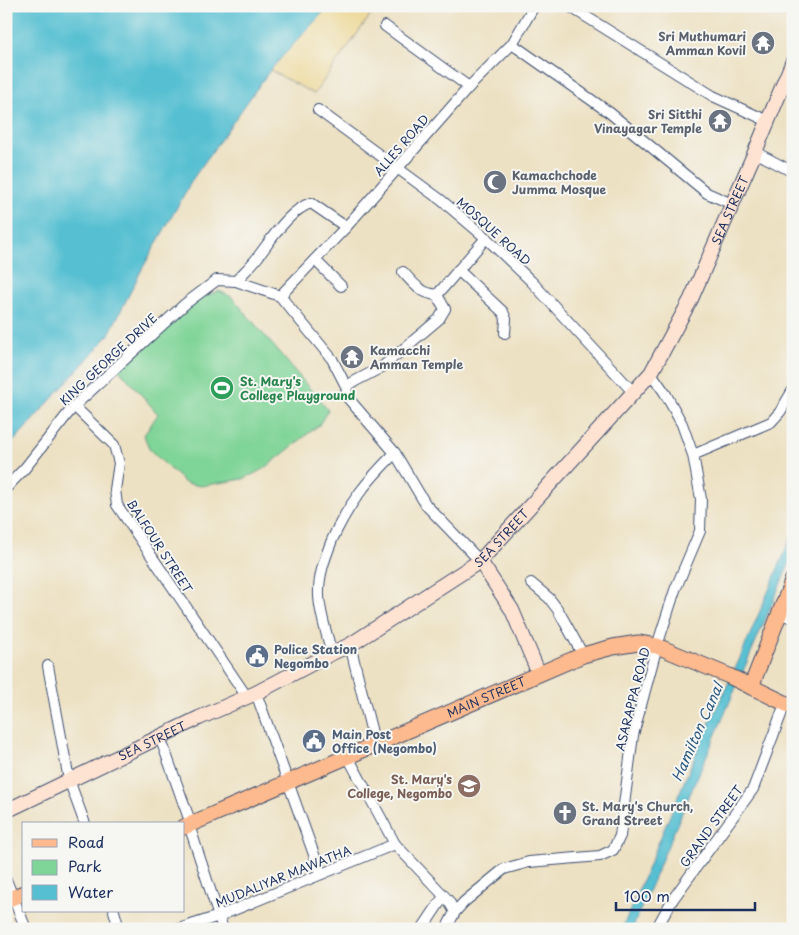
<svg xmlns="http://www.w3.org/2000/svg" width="799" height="935" viewBox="0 0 799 935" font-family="'Playpen Sans',sans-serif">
<rect width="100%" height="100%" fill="#f6f6f2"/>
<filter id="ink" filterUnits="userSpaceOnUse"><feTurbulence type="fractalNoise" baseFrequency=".02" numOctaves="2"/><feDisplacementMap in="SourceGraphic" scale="10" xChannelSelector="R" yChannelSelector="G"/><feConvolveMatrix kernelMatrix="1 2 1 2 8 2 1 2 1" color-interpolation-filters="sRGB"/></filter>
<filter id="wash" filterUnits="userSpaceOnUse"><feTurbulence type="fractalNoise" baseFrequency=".0096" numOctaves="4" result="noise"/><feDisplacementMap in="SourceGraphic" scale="20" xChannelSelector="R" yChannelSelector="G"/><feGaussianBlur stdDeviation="1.12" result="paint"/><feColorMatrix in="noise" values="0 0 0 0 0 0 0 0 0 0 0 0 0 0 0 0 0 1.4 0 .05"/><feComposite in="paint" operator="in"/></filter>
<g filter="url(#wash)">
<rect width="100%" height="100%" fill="#ede1c3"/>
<!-- green -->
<path fill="#7fd497" stroke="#4d827a" d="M 219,291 L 232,297 L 328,410 L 319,425 L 264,469 L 243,479 L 201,486 L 185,483 L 149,449 L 144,435 L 158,414 L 117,367 L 185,304 Z"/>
<!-- sand -->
<path fill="#eeda9e" stroke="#84847e" d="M 329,6 L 377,6 L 314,94 L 270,70 Z"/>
<!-- water -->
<g fill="#56c0d2" stroke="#387898">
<path d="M 6,6 L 329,6 L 270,70 L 194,177 L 141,271 L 108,336 L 6,450 Z"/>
<path d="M 793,533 L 793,555 L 632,929 L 622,929 L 703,737 L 740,658 Z"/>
</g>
</g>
<g filter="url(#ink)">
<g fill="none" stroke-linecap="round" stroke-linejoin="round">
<!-- street casing -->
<g stroke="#3a4a6d" stroke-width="12">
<g id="street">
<path d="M 569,6 L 713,96 L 768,121"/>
<path d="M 385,26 L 469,87"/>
<path d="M 512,44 L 610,113 L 707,193 L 732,204"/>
<path d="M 318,110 L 441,200 L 486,238 L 531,281 L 633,392"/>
<path d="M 755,152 L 793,172"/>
<path d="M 315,260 L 341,286"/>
<path d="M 458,270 L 503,312 L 506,319 L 505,333"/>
<path d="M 403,272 C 414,284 420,293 437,295"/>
<path d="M 236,281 C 243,273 251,266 257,258 C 271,240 289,210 311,203 L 346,227"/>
<path d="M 280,296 L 346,227 L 469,87 L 512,44 L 534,6"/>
<path d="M 346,386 L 382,367 L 439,319 L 445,309 L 437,295 L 486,238"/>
<path d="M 74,406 L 114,445 L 119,463 L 115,490 L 117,505 L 247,697"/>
<path d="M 693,455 L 771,422 L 780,412 L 793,390"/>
<path d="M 6,488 L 25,468 L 74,406 L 185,304 L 217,280 L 236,281 L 280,296 L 332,359 L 346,386 L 348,398 L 395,453 L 426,505 L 480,561"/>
<path d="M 531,583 L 549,598 L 558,610 L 583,655"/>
<path d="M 779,612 L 793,619"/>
<path d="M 350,645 L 375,745"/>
<path d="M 332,653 C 327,635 320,615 319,596 C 318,576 325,558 332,540 C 349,503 366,482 395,453"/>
<path d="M 48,666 L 69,780 L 85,824"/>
<path d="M 256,693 L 321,874"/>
<path d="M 160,737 L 191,824"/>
<path d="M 348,757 L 395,844 L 448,900 L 455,912"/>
<path d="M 189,825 L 223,929"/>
<path d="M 6,880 L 26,929"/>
<path d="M 114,911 L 119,929"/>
<path d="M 179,929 L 219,916 L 395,844"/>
<path d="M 422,929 L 444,896"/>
<path d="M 446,929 L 455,912 L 464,902 L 504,869 L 529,862 L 600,856 L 613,850 L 620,836 L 633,735 L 657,646 L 675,590 L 700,531 L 701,499 L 693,455 L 682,424 L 665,393 L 651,373"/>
<path d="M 656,929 L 673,899 L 753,789 L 785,704"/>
</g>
</g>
<!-- secondary casing -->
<g stroke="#3a4a6d" stroke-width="16">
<g id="secondary">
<path d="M 480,561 L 512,610 L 539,674"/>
<path id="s1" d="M 6,811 L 199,718 L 256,693 L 332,653 L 350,645 L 480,561 L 651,373 L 691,299 L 755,152 L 793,61"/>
</g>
</g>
<!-- primary casing -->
<g stroke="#3a4a6d" stroke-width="17">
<g id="primary">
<path d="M 751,687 L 793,579"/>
<path id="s2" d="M 184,827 L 583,655 L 613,647 L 638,643 L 657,646 L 729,676 L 793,707"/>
<path d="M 6,900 L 24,893"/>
</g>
</g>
<!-- street -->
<use href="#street" stroke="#fff" stroke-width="10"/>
<!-- secondary -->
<use href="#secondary" stroke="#fee3d2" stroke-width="14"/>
<!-- primary -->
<use href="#primary" stroke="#fcba8e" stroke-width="15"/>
</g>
</g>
<!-- icons -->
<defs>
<g id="temple-disc" transform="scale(1.25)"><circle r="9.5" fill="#6b7280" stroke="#f6f6f2"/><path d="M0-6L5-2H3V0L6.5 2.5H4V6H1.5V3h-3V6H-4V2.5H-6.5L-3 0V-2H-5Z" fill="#fff"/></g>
<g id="mosque-disc" transform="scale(1.25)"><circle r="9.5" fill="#6b7280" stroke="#f6f6f2"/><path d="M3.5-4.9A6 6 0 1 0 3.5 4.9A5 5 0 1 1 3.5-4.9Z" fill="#fff"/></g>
<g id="stadium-disc" transform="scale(1.25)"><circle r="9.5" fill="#2e9e5b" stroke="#f6f6f2"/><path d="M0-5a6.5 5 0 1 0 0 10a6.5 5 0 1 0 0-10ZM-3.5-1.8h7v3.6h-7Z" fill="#fff"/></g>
<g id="civic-disc" transform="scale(1.25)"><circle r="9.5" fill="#5c6f8a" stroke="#f6f6f2"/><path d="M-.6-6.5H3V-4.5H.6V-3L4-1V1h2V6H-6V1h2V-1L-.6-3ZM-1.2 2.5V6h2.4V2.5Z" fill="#fff"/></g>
<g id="university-disc" transform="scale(1.25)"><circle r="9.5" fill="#8d6e63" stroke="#f6f6f2"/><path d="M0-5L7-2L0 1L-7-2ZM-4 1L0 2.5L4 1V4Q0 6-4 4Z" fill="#fff"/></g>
<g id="church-disc" transform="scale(1.25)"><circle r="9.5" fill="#6b7280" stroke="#f6f6f2"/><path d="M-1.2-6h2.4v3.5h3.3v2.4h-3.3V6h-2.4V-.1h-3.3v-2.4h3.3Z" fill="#fff"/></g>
</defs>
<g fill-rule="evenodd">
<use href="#temple-disc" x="763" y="43"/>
<use href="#temple-disc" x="720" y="121"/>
<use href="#mosque-disc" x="495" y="182"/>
<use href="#temple-disc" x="352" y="357"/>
<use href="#stadium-disc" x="222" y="388"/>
<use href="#civic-disc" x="257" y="656"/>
<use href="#civic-disc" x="314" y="741"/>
<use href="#university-disc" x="469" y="786"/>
<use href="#church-disc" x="565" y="813"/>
</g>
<g text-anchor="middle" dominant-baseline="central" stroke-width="4" stroke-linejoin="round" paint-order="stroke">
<!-- worship labels -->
<g font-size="12" font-weight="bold" fill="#5b616d" stroke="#f6f6f2" text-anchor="start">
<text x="746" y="36" text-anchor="end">Sri Muthumari<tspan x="746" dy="14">Amman Kovil</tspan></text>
<text x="702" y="114" text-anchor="end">Sri Sitthi<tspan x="702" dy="14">Vinayagar Temple</tspan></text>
<text x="512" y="175">Kamachchode<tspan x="512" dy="14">Jumma Mosque</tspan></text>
<text x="370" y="350">Kamacchi<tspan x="370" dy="14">Amman Temple</tspan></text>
<text x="582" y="806">St. Mary's Church,<tspan x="582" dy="14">Grand Street</tspan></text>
</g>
<!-- street labels -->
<g font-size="12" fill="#1b2f5e" stroke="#f6f6f2">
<text transform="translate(401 145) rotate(-49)">ALLES ROAD</text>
<text stroke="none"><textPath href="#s1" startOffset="972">SEA STREET</textPath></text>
<text transform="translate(494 231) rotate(42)">MOSQUE ROAD</text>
<text transform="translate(108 359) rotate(-43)">KING GEORGE DRIVE</text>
<text stroke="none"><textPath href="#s1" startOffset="568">SEA STREET</textPath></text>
<text transform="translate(160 546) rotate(57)">BALFOUR STREET</text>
<text stroke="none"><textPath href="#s2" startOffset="329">MAIN STREET</textPath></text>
<text transform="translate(632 699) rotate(-76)">ASARAPPA ROAD</text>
<text stroke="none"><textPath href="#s1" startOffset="162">SEA STREET</textPath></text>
<text transform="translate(711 826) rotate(-54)">GRAND STREET</text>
<text transform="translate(283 876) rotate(-22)">MUDALIYAR MAWATHA</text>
</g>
<!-- leisure labels -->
<g font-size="12" font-weight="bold" fill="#27864d" stroke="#f6f6f2" text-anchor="start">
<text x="240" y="381">St. Mary's<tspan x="240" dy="14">College Playground</tspan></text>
</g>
<!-- service labels -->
<g font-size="12" font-weight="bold" fill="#4e5e75" stroke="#f6f6f2" text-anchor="start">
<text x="274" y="649">Police Station<tspan x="274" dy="14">Negombo</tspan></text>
<text x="332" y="734">Main Post<tspan x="332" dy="14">Office (Negombo)</tspan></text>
</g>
<!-- education labels -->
<g font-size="12" font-weight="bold" fill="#785e54" stroke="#f6f6f2" text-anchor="end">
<text x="452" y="779">St. Mary's<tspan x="452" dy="14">College, Negombo</tspan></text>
</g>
<!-- water labels -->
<g font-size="14" font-style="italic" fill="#2d5a81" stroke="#f6f6f2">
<text transform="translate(697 732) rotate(-66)">Hamilton Canal</text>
</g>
</g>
<!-- margin -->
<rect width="799" height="935" fill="none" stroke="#f6f6f2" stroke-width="25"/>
<!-- legend -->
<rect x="22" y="822" width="162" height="90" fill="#f6f6f2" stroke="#9ea6b7"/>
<rect x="32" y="839" width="25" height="8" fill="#fcba8e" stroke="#9ea6b7"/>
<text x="68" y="848" font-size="15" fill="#1b2f5e">Road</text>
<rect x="32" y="860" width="25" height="15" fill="#7fd497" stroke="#9ea6b7"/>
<text x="68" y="872" font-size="15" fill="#1b2f5e">Park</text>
<rect x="32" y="885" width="25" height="15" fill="#56c0d2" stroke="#9ea6b7"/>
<text x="68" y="898" font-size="15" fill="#1b2f5e">Water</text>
<!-- scale -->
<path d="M616 902v8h139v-8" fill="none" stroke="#1b2f5e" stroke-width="2.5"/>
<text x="624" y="902" font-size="15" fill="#1b2f5e" stroke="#f6f6f2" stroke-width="4" paint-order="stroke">100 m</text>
</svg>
